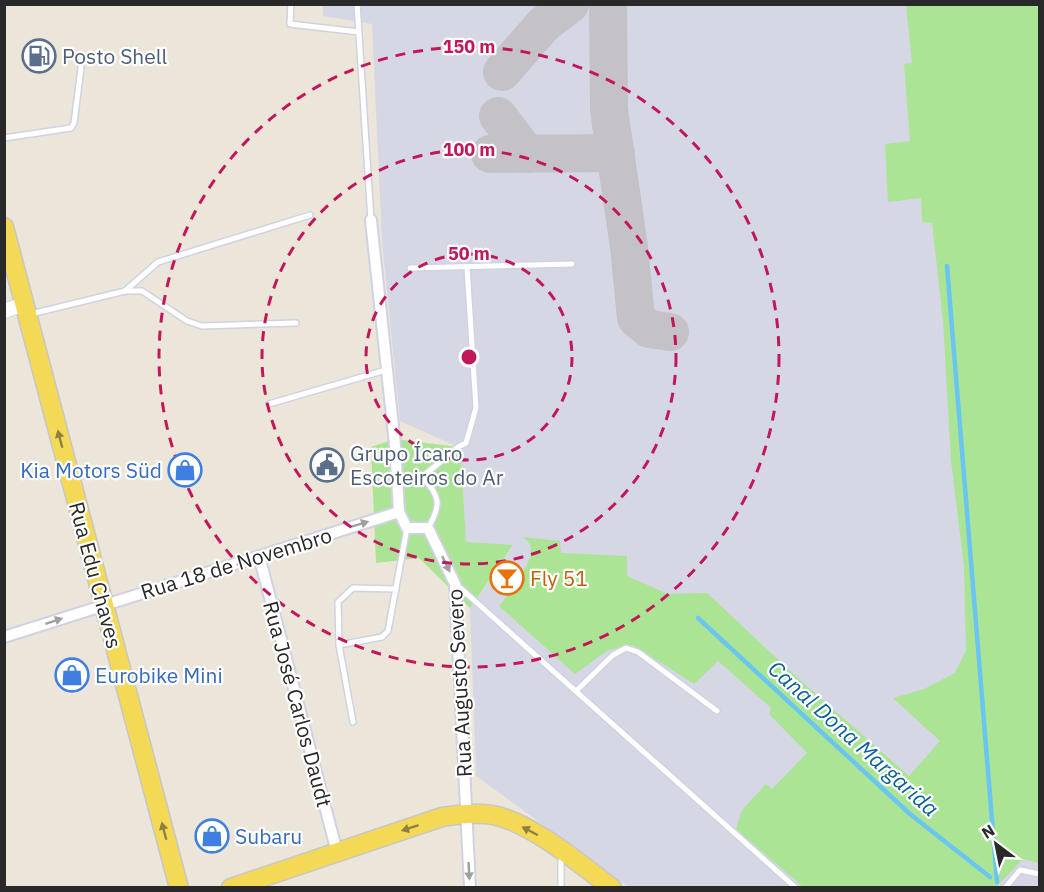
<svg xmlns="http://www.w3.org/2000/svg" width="1044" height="892" viewBox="0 0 1044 892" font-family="'IBM Plex Sans',sans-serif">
<rect width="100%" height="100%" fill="#ece5da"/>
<!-- airport -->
<path fill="#d6d7e4" d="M 323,4 L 1039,5 L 1039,887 L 628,887 L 476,776 L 470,608 L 513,546 L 466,543 L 461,456 L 458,447 L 400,421 L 382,241 L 372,24 L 323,16 Z"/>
<!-- green -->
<g fill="#abe495">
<path d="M 906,5 L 1039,5 L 1039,863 L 1023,859 L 996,887 L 803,887 L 736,829 L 742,810 L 766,784 L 772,789 L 807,753 L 769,714 L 771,708 L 718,661 L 694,684 L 633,645 L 608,650 L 575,674 L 499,606 C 509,594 537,559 530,544 C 528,541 525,539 523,537 L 560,541 L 561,553 L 627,556 L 627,576 L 668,594 L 707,593 L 800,680 L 909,776 L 940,741 L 893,698 L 924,689 L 955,673 L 966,650 L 964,567 L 951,461 L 943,321 L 932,223 L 922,222 L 921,198 L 888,202 L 885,144 L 910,141 L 904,64 L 912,63 Z"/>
<path d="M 395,439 L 458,447 L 461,456 L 466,542 L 513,545 L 470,608 L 419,558 L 376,563 L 371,447 Z"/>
</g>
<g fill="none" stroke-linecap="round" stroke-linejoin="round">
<!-- stream -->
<g stroke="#6ac5f1" stroke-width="4.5">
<path d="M 947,266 L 997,882"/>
<path d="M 698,618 L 910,814 L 990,877"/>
</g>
<!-- taxiway -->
<g stroke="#c4c2c7" stroke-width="38">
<path d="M 608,4 L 609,110 L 629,247 L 636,318 L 649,329 L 670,332"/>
<path d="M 502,72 L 543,25 L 570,4"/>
<path d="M 498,116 L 527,154"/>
<path d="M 490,154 L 616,153"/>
</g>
<!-- service casing -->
<g stroke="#d0d2e3" stroke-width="8">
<g id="service">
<path d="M 291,4 L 290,24 L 359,32"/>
<path d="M 357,4 L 371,220"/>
<path d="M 4,138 L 71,128 L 74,123 L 81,68"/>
<path d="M 410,268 L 572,264"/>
<path d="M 125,291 L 158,262 L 310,215"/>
<path d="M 31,314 L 125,291 L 142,291 L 187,321 L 202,326 L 296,323"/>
<path d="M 269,404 L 386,370"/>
<path d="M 422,477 L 458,447 L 466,443 L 476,408 L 467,267"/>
<path d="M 398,485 L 422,477 C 441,496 441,506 428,528"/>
<path d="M 457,585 L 796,888"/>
<path d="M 339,645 L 338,602 L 353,588 L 396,589"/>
<path d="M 576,691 L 613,655 L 626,648 L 638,652 L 717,711"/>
<path d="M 353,722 L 339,645 L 382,637 L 388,631 L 407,528"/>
<path d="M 561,856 L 561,888"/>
<path d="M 1005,888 L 1020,870 L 1040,874"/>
</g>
</g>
<!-- minor casing -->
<g stroke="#d0d2e3" stroke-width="14">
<g id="minor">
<path d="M 371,220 L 395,445 L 399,512 L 407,528 L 428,528 L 455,584 L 470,888"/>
<path d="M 259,556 L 337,852"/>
<path d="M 4,637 L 399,512"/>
</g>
</g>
<!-- tertiary casing -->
<g stroke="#d0d2e3" stroke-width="16">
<path id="tertiary" d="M 4,311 L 25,304"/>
</g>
<!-- primary casing -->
<g stroke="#c7c7c7" stroke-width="21">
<g id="primary">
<path d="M 4,227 L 179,888"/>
<path d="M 231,888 L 442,817 C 459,814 476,812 493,815 C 532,823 580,864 612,888"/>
</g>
</g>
<!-- service -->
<use href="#service" stroke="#fff" stroke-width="5"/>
<!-- minor -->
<use href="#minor" stroke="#fff" stroke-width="10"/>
<!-- tertiary -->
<use href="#tertiary" stroke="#fff" stroke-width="14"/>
<!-- primary -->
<use href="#primary" stroke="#f4d957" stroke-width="18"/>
</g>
<!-- one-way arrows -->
<defs><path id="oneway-solid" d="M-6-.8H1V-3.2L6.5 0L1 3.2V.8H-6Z" transform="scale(1.5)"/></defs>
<g fill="#8e8140">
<use href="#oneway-solid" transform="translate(60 439) rotate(-105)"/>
<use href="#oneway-solid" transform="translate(410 828) rotate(162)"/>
<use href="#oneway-solid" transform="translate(164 831) rotate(-105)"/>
<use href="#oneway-solid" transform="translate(530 831) rotate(-152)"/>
</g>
<g fill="#9f9f9f">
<use href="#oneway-solid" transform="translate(360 524) rotate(-17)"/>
<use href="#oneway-solid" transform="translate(446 564) rotate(64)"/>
<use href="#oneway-solid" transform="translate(54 621) rotate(-18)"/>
<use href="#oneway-solid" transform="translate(469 871) rotate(87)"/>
</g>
<!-- distance rings -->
<g fill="none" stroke="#c2185b" stroke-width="3" stroke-dasharray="10 8">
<circle cx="469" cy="357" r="103"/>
<circle cx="469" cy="357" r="207"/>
<circle cx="469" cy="357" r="310"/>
</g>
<!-- icons -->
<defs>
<g id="fuel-ring" transform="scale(1.725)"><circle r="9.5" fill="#fff" stroke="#5c6f8a" stroke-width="1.5"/><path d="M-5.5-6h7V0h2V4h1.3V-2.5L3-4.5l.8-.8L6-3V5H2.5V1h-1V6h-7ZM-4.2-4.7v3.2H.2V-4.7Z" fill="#5c6f8a"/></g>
<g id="civic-ring" transform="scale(1.725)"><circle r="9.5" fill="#fff" stroke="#5c6f8a" stroke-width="1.5"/><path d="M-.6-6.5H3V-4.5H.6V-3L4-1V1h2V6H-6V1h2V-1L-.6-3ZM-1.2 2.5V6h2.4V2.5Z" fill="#5c6f8a"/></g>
<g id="shop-ring" transform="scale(1.725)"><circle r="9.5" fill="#fff" stroke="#3f7fe0" stroke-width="1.5"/><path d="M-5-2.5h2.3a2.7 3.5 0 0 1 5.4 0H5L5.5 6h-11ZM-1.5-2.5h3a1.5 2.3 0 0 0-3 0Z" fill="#3f7fe0"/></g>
<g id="bar-ring" transform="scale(1.725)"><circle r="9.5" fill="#fff" stroke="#e8710a" stroke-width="1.5"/><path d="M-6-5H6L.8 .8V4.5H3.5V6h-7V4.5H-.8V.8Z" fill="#e8710a"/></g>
</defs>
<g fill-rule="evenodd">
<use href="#fuel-ring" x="39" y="56"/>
<use href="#civic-ring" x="327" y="465"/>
<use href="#shop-ring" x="185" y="470"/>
<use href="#bar-ring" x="507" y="578"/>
<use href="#shop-ring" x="72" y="675"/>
<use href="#shop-ring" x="212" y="836"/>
</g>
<g text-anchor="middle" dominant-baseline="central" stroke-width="4.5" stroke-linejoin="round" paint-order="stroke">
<!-- service labels -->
<g font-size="21" fill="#4e5e75" stroke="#fff" text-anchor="start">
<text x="62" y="56">Posto Shell</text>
<text x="350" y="453">Grupo Ícaro<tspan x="350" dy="24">Escoteiros do Ar</tspan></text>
</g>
<!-- shop labels -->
<g font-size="21" fill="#366cbe" stroke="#fff" text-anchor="start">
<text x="162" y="470" text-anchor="end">Kia Motors Süd</text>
<text x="95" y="675">Eurobike Mini</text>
<text x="235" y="836">Subaru</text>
</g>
<!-- street labels -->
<g font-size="21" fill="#292929" stroke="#fff">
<text transform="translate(236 563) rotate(-17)">Rua 18 de Novembro</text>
<text transform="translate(96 575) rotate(75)">Rua Edu Chaves</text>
<text transform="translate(459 683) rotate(-93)">Rua Augusto Severo</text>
<text transform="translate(298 704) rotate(75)">Rua José Carlos Daudt</text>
</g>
<!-- food labels -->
<g font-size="21" fill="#c56008" stroke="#fff" text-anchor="start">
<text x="530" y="578">Fly 51</text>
</g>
<!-- water labels -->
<g font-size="22" font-style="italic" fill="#0a609c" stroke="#fff">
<text transform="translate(854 738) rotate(42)">Canal Dona Margarida</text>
</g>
</g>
<circle cx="469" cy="357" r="9" fill="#c2185b" stroke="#fff" stroke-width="3"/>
<g font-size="18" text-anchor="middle" font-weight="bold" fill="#c2185b" stroke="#fff" stroke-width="4.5" stroke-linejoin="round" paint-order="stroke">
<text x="469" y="53">150 m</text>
<text x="469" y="156">100 m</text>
<text x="469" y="260">50 m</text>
</g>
<!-- border -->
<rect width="1044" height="892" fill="none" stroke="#292929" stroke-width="12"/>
<!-- north arrow -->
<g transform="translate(996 844) rotate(328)" stroke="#ffffff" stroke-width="4.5" paint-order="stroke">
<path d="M0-4.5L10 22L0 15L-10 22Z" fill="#292929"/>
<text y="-9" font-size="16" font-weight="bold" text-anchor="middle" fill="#292929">N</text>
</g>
</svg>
